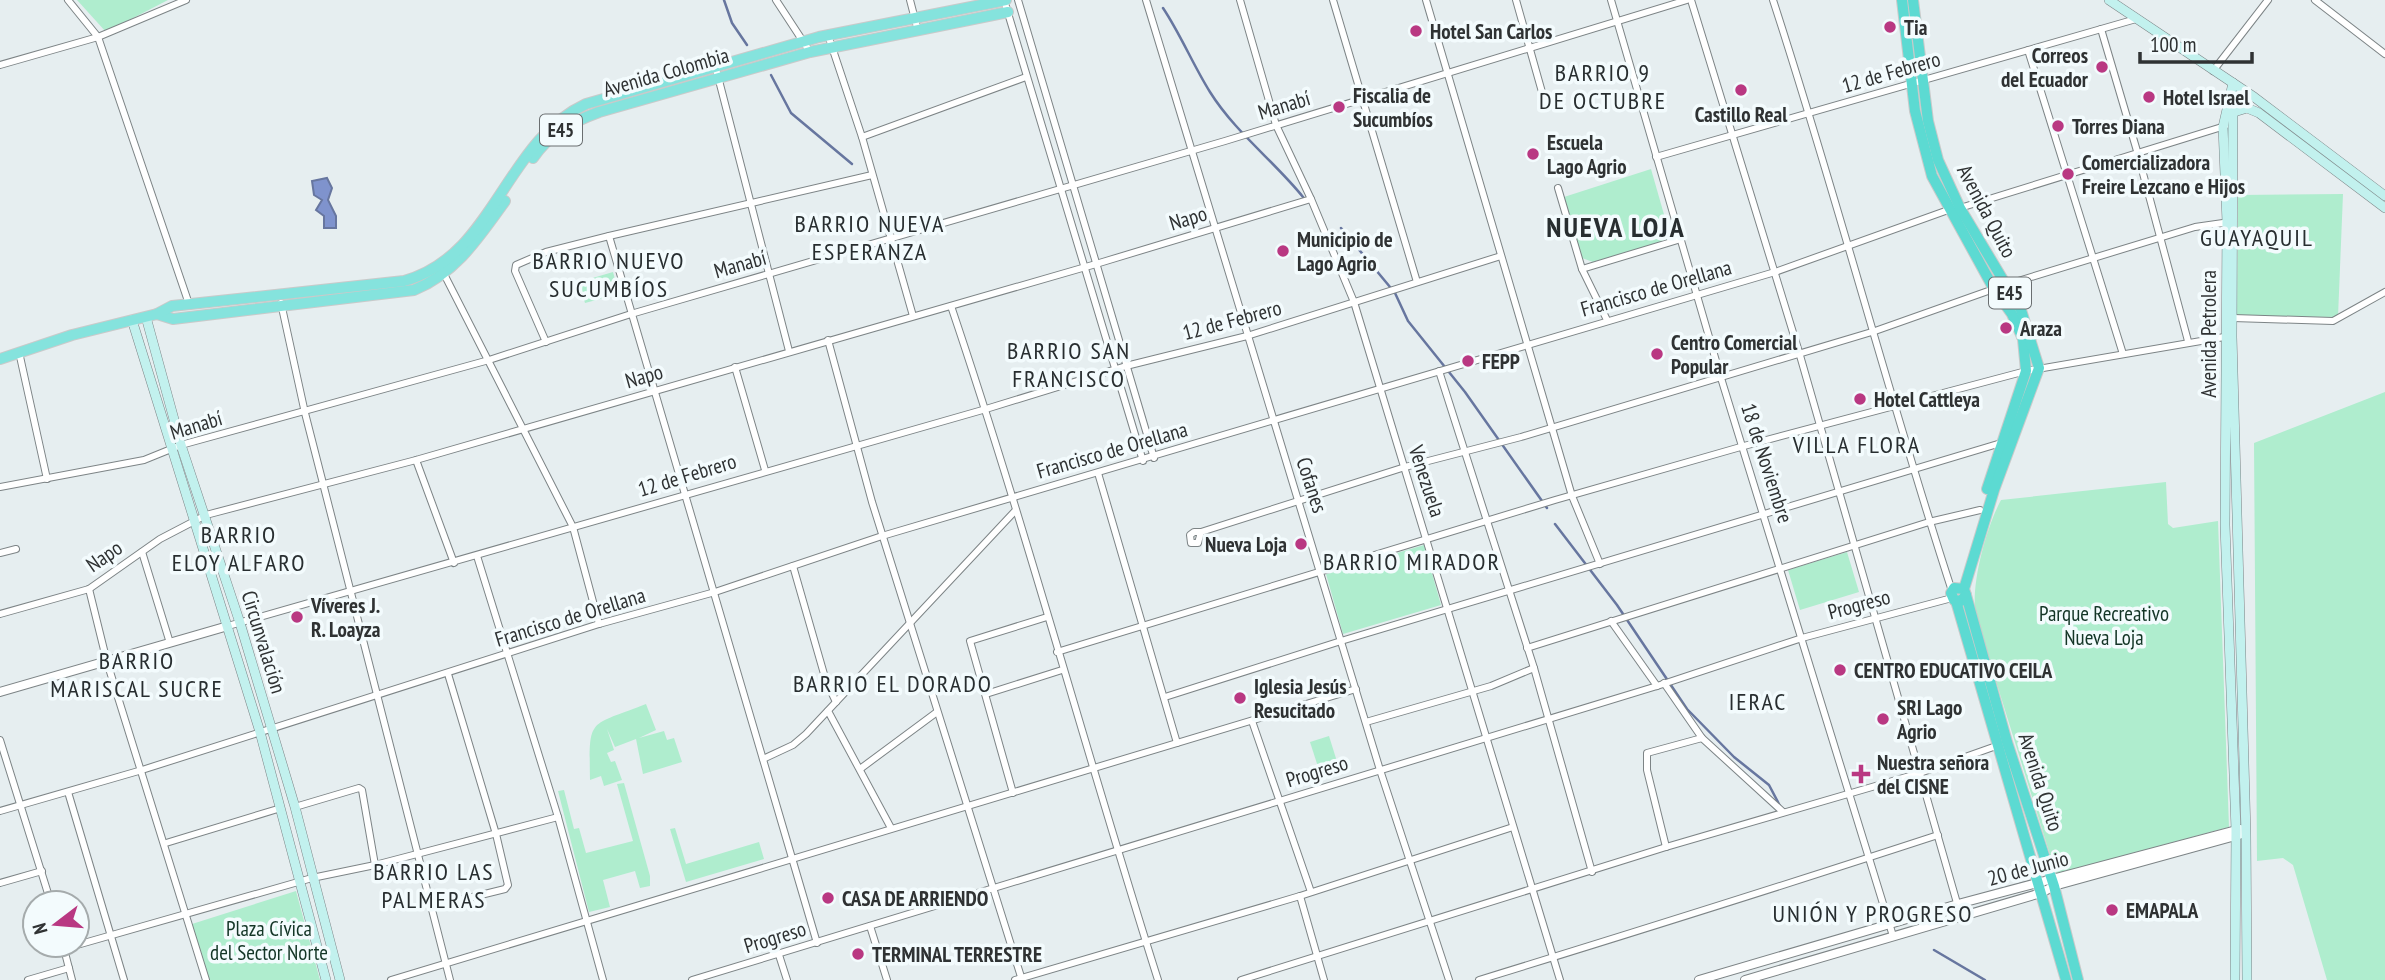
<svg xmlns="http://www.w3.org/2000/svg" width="2385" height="980" viewBox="0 0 2385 980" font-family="'PT Sans Narrow',sans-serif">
<rect width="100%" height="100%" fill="#e6eef0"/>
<!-- green -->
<g fill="#afedce">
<path d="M 77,0 L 168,0 L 106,32 Z"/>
<path d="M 1651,169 L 1671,239 L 1593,262 L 1582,258 L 1564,197 Z"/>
<path d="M 2343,194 L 2338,317 L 2237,316 L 2238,195 Z"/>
<path d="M 613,272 L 619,294 L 585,303 L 579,282 Z"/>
<path d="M 2385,392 L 2385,980 L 2327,980 L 2293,865 L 2283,858 L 2257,861 L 2254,443 Z"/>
<path d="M 2166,482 L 2168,524 L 2173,528 L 2218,521 L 2229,827 L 2056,874 L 1976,617 C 1970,586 1986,528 2001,500 Z"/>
<path d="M 1424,545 L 1441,605 L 1343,634 L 1326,574 Z"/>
<path d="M 1847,552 L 1859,592 L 1800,610 L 1788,570 Z"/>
<path d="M 646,704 L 656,730 L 639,738 L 664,731 L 667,740 L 674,738 L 682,762 L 643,774 L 636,739 L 615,747 L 607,729 L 614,750 L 607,753 L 611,762 L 615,761 L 622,780 L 604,786 L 601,776 L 590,780 C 589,716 588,727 646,704 Z"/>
<path d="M 1329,736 L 1339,768 L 1320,773 L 1310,742 Z"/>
<path d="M 624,783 L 650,876 L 650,886 L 640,888 L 635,871 L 603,880 L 610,907 L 589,912 L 558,791 L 564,790 L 574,829 L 579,828 L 586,853 L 633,841 L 617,784 Z"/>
<path d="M 675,828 L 686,864 L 759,842 L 764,859 L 686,882 L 670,829 Z"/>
<path d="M 296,891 L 320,980 L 208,980 L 192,924 Z"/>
</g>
<!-- water -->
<path fill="#7f93cd" stroke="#67769f" stroke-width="2" d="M 327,178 L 332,188 L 328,200 L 336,216 L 336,228 L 324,228 L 324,216 L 316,210 L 322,200 L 314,195 L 312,181 Z"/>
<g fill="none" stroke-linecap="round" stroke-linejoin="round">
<!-- stream -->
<g stroke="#67769f" stroke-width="2.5">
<path d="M 724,0 L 732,23 L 747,45"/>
<path d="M 1163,8 C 1181,35 1193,65 1210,92 C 1235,132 1274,161 1303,197"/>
<path d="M 771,75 L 791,113 L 852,164"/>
<path d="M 1341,228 L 1395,293 L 1408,321 L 1465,392 L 1547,508"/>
<path d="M 1555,524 L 1617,605 L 1687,709 L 1734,757 L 1769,785 L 1780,806"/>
<path d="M 1934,950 L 1985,980"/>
</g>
<!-- minor casing -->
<g stroke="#7d8486" stroke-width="8">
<g id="minor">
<path d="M 68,0 L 98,37 L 189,304"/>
<path d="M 776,0 L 810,52"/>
<path d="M 910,0 L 918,31"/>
<path d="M 1004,0 L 1143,461"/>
<path d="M 1018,0 L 1154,458"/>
<path d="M 1146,0 L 1380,770 L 1449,980"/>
<path d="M 1240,0 L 1276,125 L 1311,199 L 1354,302 L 1560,980"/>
<path d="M 1333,0 L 1417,282"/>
<path d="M 1426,0 L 1572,496 L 1600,564"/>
<path d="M 1516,0 L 1542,92"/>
<path d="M 1611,0 L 1721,378 L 1893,936"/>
<path d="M 1691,0 L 1799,352 L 1961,917"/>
<path d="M 1773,0 C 1837,196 1888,395 1952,591"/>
<path d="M 2315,0 L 2385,54"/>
<path d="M 2101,29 L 2137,151 L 2188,341"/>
<path d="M 828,35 L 862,137 L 913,316"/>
<path d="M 2028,50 L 2123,354"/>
<path d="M 0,65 L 98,37 L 186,0"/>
<path d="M 715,65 L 789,351"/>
<path d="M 2213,71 L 2268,0"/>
<path d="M 862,137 L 1026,77"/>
<path d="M 1656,157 L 2136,19"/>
<path d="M 1558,188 L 1582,269 L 1607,320"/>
<path d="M 609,236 L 817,943"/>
<path d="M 1582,269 L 1681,239"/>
<path d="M 443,272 L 573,527 L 599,624"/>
<path d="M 281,303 L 305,413 L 450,980"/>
<path d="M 951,306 C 1026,528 1087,756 1158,980"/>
<path d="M 2233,318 L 2333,321 L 2385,292"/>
<path d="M 828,340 L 872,502 L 1022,980"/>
<path d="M 546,342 L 515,271 L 516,265 L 546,252 L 609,236 L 872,175"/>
<path d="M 19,352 L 47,479"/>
<path d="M 735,367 L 765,470"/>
<path d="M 1439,371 L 1534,668 L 1592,872"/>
<path d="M 416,460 L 454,563"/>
<path d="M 1098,473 L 1177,743"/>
<path d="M 0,487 L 144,460 L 181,445 L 489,360 L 631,314 L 1225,141 L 1687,0"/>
<path d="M 1201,532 L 1198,543 L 1191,543 L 1190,535 L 1194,532 L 1201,532 L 1405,467 L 1521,437 L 1875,331 L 2005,285 L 2195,227 L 2230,222"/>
<path d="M 142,552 L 170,643"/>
<path d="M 0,553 L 16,549"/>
<path d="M 477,556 L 558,817 L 603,980"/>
<path d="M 793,566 L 826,681 L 836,702"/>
<path d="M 89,589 L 107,662 L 206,980"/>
<path d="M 0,614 L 89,589 L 160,539 L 206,515 L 416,460 L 1096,264 L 1311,199"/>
<path d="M 1611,621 L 1657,686"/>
<path d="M 228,626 L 986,409 L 1126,366 L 1247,336 L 1501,256"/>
<path d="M 1527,648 L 1929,522 L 1980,510"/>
<path d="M 1057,652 L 1555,500 L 1744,446 L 2026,371 L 2230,336"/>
<path d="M 1664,683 L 1702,738 L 1783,812"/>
<path d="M 986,694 L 1062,670"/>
<path d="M 1165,697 L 1341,641 L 2001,443"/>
<path d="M 828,711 L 891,828"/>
<path d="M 1252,721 L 1311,892"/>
<path d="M 1366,722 L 1491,686 L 1534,668"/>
<path d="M 0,740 L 51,903"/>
<path d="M 763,759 L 793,745 L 806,734 L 1015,511"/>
<path d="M 860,769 L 937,712"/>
<path d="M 68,792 L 124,980"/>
<path d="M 1013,793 L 970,641 L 1047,617"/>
<path d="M 295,807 L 359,788 L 362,790 L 375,865"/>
<path d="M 0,811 L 142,770 L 599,624 L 715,592 L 882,536 L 1775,272 L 1951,209 L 1960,208 L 2225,126"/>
<path d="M 166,843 L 281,808"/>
<path d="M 1666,847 L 1647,770 L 1647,753 L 1702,738"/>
<path d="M 0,883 L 42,871"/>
<path d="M 1300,896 L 1324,980"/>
<path d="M 432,907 L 505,889 L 508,885 L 496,834 L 448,674"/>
<path d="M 870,926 L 887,980"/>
<path d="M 63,945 L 72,980"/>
<path d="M 77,945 L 312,878 L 375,865 L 558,817"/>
<path d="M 779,955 L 787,980"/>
<path d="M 28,980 L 69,968"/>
<path d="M 391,980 L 1356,689"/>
<path d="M 692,980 L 1657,686 L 1802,638 L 1952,598"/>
<path d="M 1015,980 L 1300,896 L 1513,827"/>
<path d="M 1241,980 L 1666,847 L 1920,773 L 1999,745"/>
<path d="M 1479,980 C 1632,933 1785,885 1938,835"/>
</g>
</g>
<!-- tertiary casing -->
<g stroke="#7d8486" stroke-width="10">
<g id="tertiary">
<path d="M 0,692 L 228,626"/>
<path d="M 1699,980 L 1958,904 L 2240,829"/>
<path d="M 1745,980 L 2041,893 L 2054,886 L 2239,835"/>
</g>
</g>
<!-- secondary casing -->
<g stroke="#7d8486" stroke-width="10">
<g id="secondary">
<path d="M 2109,0 L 2254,97 L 2385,196"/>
<path d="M 2233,83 L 2223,127 L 2227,222 L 2225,525 L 2236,830 L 2235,980"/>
<path d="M 2233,95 L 2232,337 L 2246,834 L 2247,980"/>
<path d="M 2234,112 L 2247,108 L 2259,113 L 2385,208"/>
<path d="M 146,317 L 181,445 L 240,623 L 295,807 L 340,980"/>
<path d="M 132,320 L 260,732 L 326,980"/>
</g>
</g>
<!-- primary casing -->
<g stroke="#c9caca" stroke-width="12">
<g id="primary">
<path d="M 533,158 C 549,134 572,122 599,112 L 810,52 L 1008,12"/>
<path d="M 157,314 L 173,319 L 414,290 C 456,273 479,237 505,201"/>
<path d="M 0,359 L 72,335 L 157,314 L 172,306 L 404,281 C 495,256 504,142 586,104 L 819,37 L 1006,0"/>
</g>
</g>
<!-- trunk casing -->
<g stroke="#c9caca" stroke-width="12">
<g id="trunk">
<path d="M 1902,0 L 1915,111 L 1932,176 L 1994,289 L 2012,314 L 2023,339 L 2026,371 L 1987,489"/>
<path d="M 1913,0 L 1928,121 L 1938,160 L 1960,208 L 2021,310 L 2039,368 L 1994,490 L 1964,589 L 1966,595 L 1961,601 L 1954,600 L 1951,593 L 1954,588 L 1964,589"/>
<path d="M 1966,595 L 2007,742 L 2054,886 L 2078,980"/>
<path d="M 1956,601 L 2066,980"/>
</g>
</g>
<!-- minor -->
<use href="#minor" stroke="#fff" stroke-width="6"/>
<!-- tertiary -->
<use href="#tertiary" stroke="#fff" stroke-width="8"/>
<!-- secondary -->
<use href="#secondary" stroke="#c2f1ee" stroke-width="9"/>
<!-- primary -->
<use href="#primary" stroke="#85e3dd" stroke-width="10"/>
<!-- trunk -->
<use href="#trunk" stroke="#5cdad2" stroke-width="10"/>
</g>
<!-- markers -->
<g fill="#b93882" stroke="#f3fbfd" stroke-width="2.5">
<circle cx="1890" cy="27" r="7"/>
<circle cx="1416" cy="31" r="7"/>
<circle cx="2102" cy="67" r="7"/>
<circle cx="1741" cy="90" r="7"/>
<circle cx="2149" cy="97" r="7"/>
<circle cx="1339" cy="107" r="7"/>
<circle cx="2058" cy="126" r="7"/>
<circle cx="1533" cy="154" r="7"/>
<circle cx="2068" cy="174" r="7"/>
<circle cx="1283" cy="251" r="7"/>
<circle cx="2006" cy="328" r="7"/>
<circle cx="1657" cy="354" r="7"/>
<circle cx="1468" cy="361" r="7"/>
<circle cx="1860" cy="399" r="7"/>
<circle cx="1301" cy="544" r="7"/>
<circle cx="297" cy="617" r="7"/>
<circle cx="1840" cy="670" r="7"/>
<circle cx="1240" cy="698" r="7"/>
<circle cx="1883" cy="719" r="7"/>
<path d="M1857.5 763.5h7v7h7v7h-7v7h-7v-7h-7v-7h7z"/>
<circle cx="828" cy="898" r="7"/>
<circle cx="2112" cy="910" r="7"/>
<circle cx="858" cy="954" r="7"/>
</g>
<g text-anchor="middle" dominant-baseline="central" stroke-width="7" stroke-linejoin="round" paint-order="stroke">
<!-- shield labels -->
<g fill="#f3fbfd" stroke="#6a6e70" stroke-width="2">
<rect x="540" y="114.5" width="42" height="31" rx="5"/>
<rect x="1989" y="277.5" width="42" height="31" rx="5"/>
</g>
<g font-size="19" font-weight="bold" fill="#2f3233">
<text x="561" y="130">E45</text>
<text x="2010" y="293">E45</text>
</g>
<!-- poi labels -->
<g font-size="21" font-weight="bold" fill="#2f3233" stroke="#f3fbfd" text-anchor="start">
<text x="1904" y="27">Tia</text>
<text x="1430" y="31">Hotel San Carlos</text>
<text x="2088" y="55" text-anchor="end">Correos<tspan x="2088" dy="24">del Ecuador</tspan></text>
<text x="1353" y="95">Fiscalia de<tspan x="1353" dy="24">Sucumbíos</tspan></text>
<text x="2163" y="97">Hotel Israel</text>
<text x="1741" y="114" text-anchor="middle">Castillo Real</text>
<text x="2072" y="126">Torres Diana</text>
<text x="1547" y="142">Escuela<tspan x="1547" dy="24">Lago Agrio</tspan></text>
<text x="2082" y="162">Comercializadora<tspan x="2082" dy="24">Freire Lezcano e Hijos</tspan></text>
<text x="1297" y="239">Municipio de<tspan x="1297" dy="24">Lago Agrio</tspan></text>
<text x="2020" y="328">Araza</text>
<text x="1671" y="342">Centro Comercial<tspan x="1671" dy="24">Popular</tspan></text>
<text x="1482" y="361">FEPP</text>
<text x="1874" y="399">Hotel Cattleya</text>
<text x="1287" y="544" text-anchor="end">Nueva Loja</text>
<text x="311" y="605">Víveres J.<tspan x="311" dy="24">R. Loayza</tspan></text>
<text x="1854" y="670">CENTRO EDUCATIVO CEILA</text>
<text x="1254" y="686">Iglesia Jesús<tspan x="1254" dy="24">Resucitado</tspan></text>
<text x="1897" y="707">SRI Lago<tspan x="1897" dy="24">Agrio</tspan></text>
<text x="1877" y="762">Nuestra señora<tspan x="1877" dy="24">del CISNE</tspan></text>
<text x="842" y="898">CASA DE ARRIENDO</text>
<text x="2126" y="910">EMAPALA</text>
<text x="872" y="954">TERMINAL TERRESTRE</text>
</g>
<!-- street labels -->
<g font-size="21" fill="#2f3233" stroke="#f3fbfd">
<text transform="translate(666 72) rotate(-16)">Avenida Colombia</text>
<text transform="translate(1891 72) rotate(-16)">12 de Febrero</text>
<text transform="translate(1284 105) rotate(-17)">Manabí</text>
<text transform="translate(1987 211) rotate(62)">Avenida Quito</text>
<text transform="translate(1188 218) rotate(-17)">Napo</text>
<text transform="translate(740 264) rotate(-16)">Manabí</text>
<text transform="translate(1656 288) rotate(-16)">Francisco de Orellana</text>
<text transform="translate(1232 320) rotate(-15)">12 de Febrero</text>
<text transform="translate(2208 334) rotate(-90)">Avenida Petrolera</text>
<text transform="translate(644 376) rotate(-16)">Napo</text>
<text transform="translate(196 425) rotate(-17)">Manabí</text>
<text transform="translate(1112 450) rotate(-16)">Francisco de Orellana</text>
<text transform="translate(1767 463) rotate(72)">18 de Noviembre</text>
<text transform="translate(687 475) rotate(-17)">12 de Febrero</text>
<text transform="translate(1427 481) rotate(72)">Venezuela</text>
<text transform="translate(1312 485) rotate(72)">Cofanes</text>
<text transform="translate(104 556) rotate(-35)">Napo</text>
<text transform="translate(1859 604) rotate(-15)">Progreso</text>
<text transform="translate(570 617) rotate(-17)">Francisco de Orellana</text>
<text transform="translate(264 642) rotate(73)">Circunvalación</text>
<text transform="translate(1317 771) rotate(-17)">Progreso</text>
<text transform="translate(2041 782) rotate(72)">Avenida Quito</text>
<text transform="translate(2028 868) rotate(-15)">20 de Junio</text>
<text transform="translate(775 937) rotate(-17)">Progreso</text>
</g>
<!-- park labels -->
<g font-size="21" fill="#133526" stroke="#f3fbfd">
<text x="2104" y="613">Parque Recreativo<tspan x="2104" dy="24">Nueva Loja</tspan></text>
<text x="269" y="928">Plaza Cívica<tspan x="269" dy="24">del Sector Norte</tspan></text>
</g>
<!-- quarter labels -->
<g font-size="24" letter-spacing="2" fill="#282e30" stroke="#f3fbfd">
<text x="1603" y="72">BARRIO 9<tspan x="1603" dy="28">DE OCTUBRE</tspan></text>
<text x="870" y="223">BARRIO NUEVA<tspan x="870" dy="28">ESPERANZA</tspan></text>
<text x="2257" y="237">GUAYAQUIL</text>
<text x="609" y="260">BARRIO NUEVO<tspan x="609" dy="28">SUCUMBÍOS</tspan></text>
<text x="1069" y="350">BARRIO SAN<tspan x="1069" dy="28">FRANCISCO</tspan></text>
<text x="1857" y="444">VILLA FLORA</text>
<text x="239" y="534">BARRIO<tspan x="239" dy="28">ELOY ALFARO</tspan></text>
<text x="1412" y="561">BARRIO MIRADOR</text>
<text x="137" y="660">BARRIO<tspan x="137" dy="28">MARISCAL SUCRE</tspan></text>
<text x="893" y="683">BARRIO EL DORADO</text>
<text x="1758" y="701">IERAC</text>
<text x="434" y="871">BARRIO LAS<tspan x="434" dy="28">PALMERAS</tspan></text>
<text x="1873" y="913">UNIÓN Y PROGRESO</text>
</g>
<!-- district labels -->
<g font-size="28" font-weight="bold" letter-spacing="2" fill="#282e30" stroke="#f3fbfd">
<text x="1616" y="226">NUEVA LOJA</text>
</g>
</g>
<!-- north arrow -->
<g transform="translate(56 924) rotate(254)"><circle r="33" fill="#f3fbfd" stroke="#a5abac" stroke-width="2"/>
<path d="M0-5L12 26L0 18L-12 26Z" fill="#b93882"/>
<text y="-10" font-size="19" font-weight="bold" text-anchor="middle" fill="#2f3233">N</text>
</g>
<!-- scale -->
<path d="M2140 52v10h112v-10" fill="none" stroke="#2f3233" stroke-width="3.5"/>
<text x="2150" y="52" font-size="21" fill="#2f3233" stroke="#f3fbfd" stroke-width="5" paint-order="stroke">100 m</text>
</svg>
